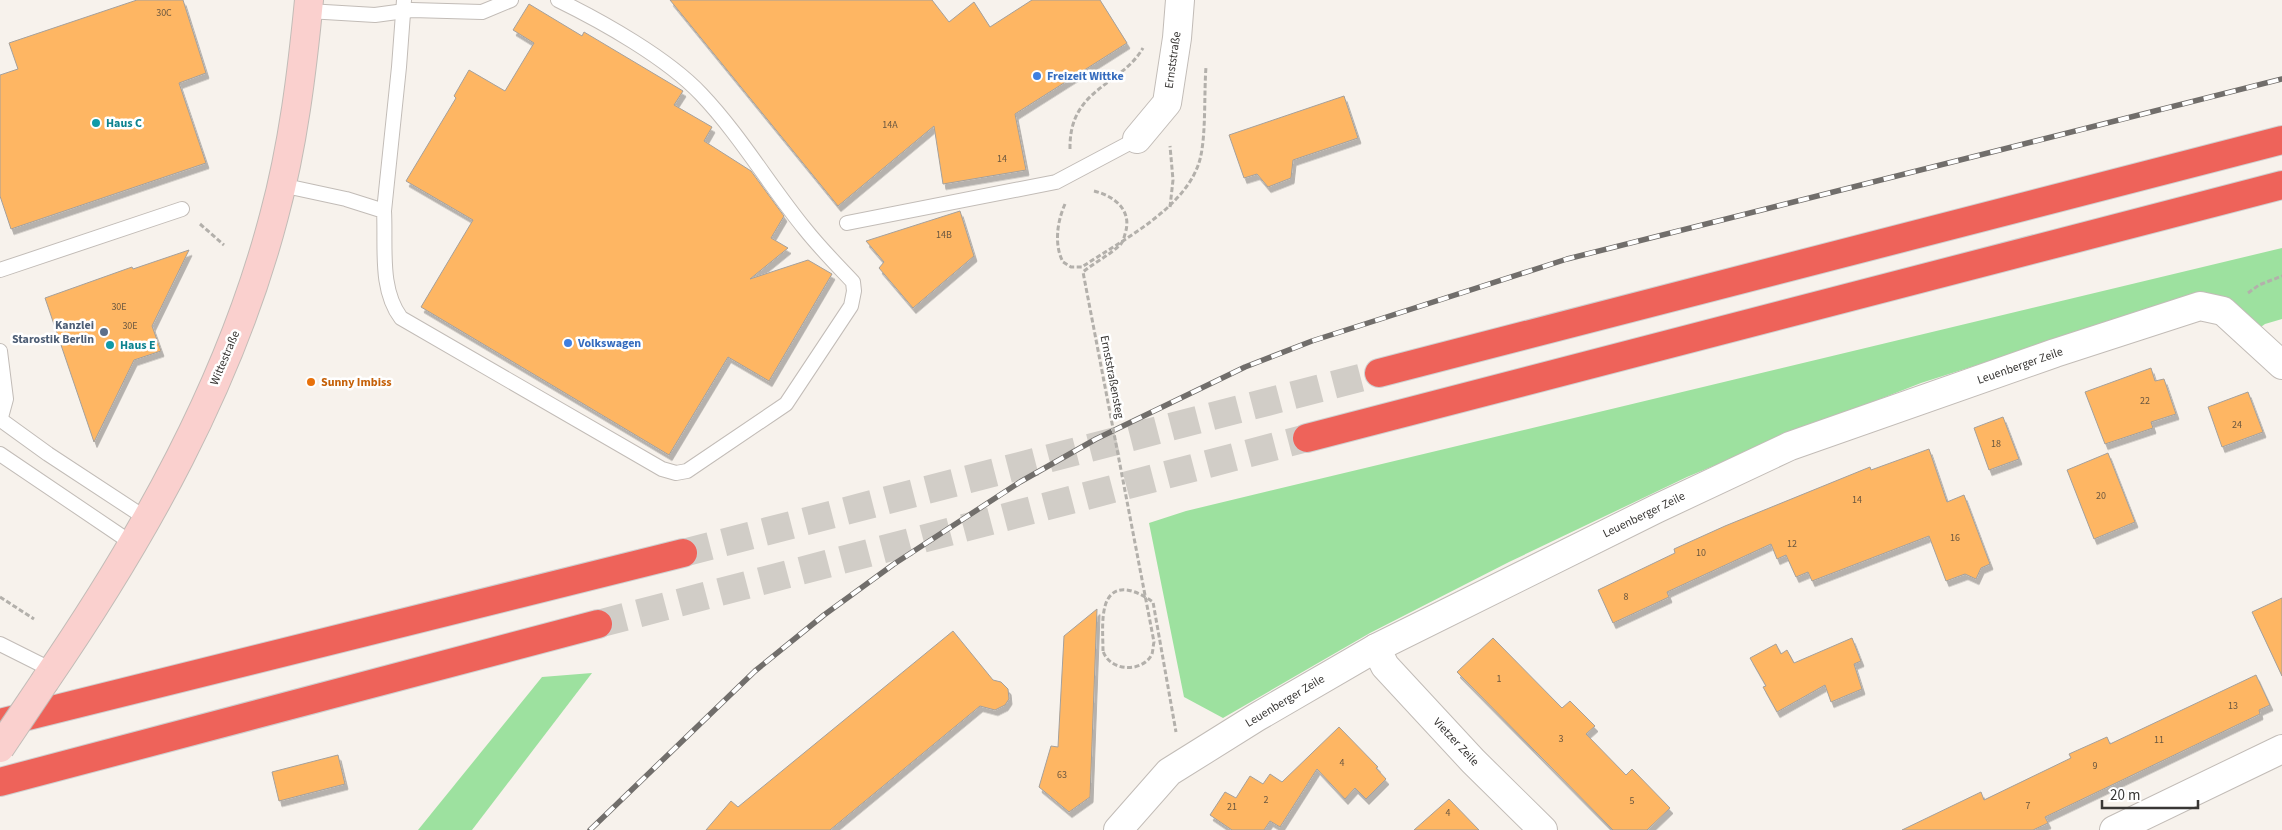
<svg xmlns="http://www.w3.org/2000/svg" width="2282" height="830" viewBox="0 0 2282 830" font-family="'Source Sans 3',sans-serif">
<defs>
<filter id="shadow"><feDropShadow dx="3" dy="5.5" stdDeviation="0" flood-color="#0004"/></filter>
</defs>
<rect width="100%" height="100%" fill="#f7f2ec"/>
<!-- green -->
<g fill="#9de19f">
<path d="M 2282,248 L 2282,319 L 2265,324 L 2254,332 L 2239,314 L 2052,341 L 1921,383 L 1788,435 L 1687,477 L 1509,562 L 1370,633 L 1223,718 L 1184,697 L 1149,523 L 1186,511 Z"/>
<path d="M 592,673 L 472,830 L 418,830 L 542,677 Z"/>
</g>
<!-- building -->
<g fill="#feb663" stroke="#a5a09b" filter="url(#shadow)">
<path d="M 137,0 L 183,0 L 206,73 L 179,83 L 206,163 L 11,229 L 0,196 L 0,75 L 18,69 L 9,43 Z"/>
<path d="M 670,0 L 932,0 L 949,22 L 974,2 L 990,27 L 1032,0 L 1100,0 L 1127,43 L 1015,114 L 1026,170 L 943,184 L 934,126 L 838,206 Z"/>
<path d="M 529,4 L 582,36 L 584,32 L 683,91 L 674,105 L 712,127 L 704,141 L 751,171 L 784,216 L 771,238 L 788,248 L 750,279 L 808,260 L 832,274 L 769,381 L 728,357 L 669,455 L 421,307 L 473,220 L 406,181 L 456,98 L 454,96 L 469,70 L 505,91 L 534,43 L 513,30 Z"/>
<path d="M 1344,96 L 1358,138 L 1293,160 L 1291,178 L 1268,187 L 1257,174 L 1244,178 L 1229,135 Z"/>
<path d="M 960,211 L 974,256 L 913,308 L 879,268 L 884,262 L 866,241 Z"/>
<path d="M 189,250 L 152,326 L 161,351 L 134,360 L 94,442 L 45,298 L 132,267 L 133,269 Z"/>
<path d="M 2151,368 L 2155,381 L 2164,379 L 2176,414 L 2151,422 L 2153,428 L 2105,444 L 2085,392 Z"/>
<path d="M 2248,392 L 2263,432 L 2222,447 L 2208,407 Z"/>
<path d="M 2003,417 L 2019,459 L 1989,470 L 1974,428 Z"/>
<path d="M 1929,449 L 1947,502 L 1964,495 L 1990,564 L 1981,568 L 1976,579 L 1965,574 L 1946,581 L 1929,536 L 1812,581 L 1808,572 L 1796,577 L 1786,555 L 1777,559 L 1771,544 L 1667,592 L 1669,597 L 1613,623 L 1598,590 L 1675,553 L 1674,549 L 1725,526 L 1870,467 L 1871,470 Z"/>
<path d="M 2108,453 L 2135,522 L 2094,539 L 2067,470 Z"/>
<path d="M 2282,598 L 2282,676 L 2252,612 Z"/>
<path d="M 1097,609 L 1090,797 L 1069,812 L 1039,787 L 1051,746 L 1058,747 L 1064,636 Z"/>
<path d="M 953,631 L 993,680 L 1001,682 L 1008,689 L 1009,699 L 1005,705 L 995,710 L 980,706 L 830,830 L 706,830 L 731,801 L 738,807 Z"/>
<path d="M 1493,638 L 1562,708 L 1570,701 L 1595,726 L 1586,734 L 1626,775 L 1632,769 L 1670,808 L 1647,830 L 1613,830 L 1457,672 Z"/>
<path d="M 1852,638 L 1861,661 L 1854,664 L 1862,689 L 1831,702 L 1825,685 L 1777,712 L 1763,687 L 1766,686 L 1750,658 L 1776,644 L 1781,654 L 1787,650 L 1794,663 Z"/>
<path d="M 2256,675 L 2270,705 L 2259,710 L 2260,714 L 2045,817 L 2048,823 L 2033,830 L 1902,830 L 1981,792 L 1984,800 L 2071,758 L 2069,754 L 2107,737 L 2110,744 Z"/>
<path d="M 1339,727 L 1378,767 L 1376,768 L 1386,779 L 1366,799 L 1355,788 L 1345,799 L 1317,769 L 1280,827 L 1270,821 L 1264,830 L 1232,830 L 1210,815 L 1225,792 L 1236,798 L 1250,776 L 1263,784 L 1270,774 L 1282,782 Z"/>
<path d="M 338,755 L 345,784 L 279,801 L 272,772 Z"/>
<path d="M 1449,799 L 1479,830 L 1414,830 Z"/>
</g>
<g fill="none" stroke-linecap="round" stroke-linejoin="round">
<!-- motorway-tunnel -->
<g stroke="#d1cdc7" stroke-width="28" stroke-dasharray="28 14" stroke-linecap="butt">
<path d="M 683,553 L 1379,373"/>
<path d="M 598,624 L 1307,438"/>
</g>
<!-- service casing -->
<g stroke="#c2bcb7" stroke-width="16">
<g id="service">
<path d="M 308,11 L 375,15 L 412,10 L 482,12 L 511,0"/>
<path d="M 281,185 L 346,199 L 384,211 C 386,246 379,289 401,318 L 662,469 L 676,473 L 687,471 L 786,404 L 851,306 L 854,291 L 853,282 C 837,265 820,248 805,229 C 769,185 740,135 701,94 C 667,58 603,22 558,0"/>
<path d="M 384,211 L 399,67 L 404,0"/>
<path d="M 847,223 L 1056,182 L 1137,139"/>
<path d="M 0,270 L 182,209"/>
<path d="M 0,351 L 6,399 L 0,421"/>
<path d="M 1,420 L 48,454 L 147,519"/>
<path d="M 0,454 L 133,544"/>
<path d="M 0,644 L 52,670"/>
</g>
</g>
<!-- minor casing -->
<g stroke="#c2bcb7" stroke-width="30">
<g id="minor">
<path d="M 1137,139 L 1167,103 L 1177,38 L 1180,0"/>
<path d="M 1376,648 L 1385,666 L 1473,761 L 1543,830"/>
<path d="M 1118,830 L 1169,772 L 1257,717 L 1376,648 L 1656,509 L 1790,446 L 2055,353 L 2200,306 L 2223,311 L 2282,365"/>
<path d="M 2114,830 L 2282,749"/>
</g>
</g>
<!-- secondary casing -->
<g stroke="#c2bcb7" stroke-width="30">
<path id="secondary" d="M 45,681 C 143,538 230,384 274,216 C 293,146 302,72 309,0"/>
</g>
<!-- motorway casing -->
<g stroke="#cfcfcf" stroke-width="30">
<g id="motorway">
<path d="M 1379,373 L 2282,140"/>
<path d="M 1307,438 L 2282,185"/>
<path d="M 0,723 L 683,553"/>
<path d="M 0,782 L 598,624"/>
</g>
</g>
<!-- path -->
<g stroke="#b3b0ab" stroke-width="3" stroke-dasharray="5 2.5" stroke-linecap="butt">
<path d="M 1070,149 C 1069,88 1120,87 1143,48"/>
<path d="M 1065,204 C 1057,222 1054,245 1063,262 L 1071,267 L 1082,267 C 1122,240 1191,206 1201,155 C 1206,130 1204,93 1206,67"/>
<path d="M 1170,207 L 1173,180 L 1170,146"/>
<path d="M 200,224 L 224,245"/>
<path d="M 2248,293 L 2259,285 L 2282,276"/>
<path d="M 0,597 L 34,619"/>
<path d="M 1103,651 C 1103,637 1101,617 1106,603 C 1115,580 1139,592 1153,602 L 1176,732"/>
</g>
<!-- service -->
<use href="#service" stroke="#fff" stroke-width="14"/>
<!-- minor -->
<use href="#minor" stroke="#fff" stroke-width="28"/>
<!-- secondary -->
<use href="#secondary" stroke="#fad0ce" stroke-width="28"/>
<!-- motorway -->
<use href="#motorway" stroke="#ee635a" stroke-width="28"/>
<!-- rail casing -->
<g stroke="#716e6b" stroke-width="5.5">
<path id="rail" d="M 590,830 L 755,671 L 824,615 L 894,564 L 1020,482 L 1096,439 L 1245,367 L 1312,341 L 1567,259 L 2282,79"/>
</g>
<!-- rail -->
<use href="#rail" stroke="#fff" stroke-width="4" stroke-dasharray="11" stroke-linecap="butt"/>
<!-- secondary-bridge casing -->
<g stroke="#c2bcb7" stroke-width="30" stroke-linecap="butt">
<path id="secondary-bridge" d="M 0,748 L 45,681"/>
</g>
<!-- path-bridge -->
<path stroke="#b3b0ab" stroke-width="3" stroke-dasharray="5 2.5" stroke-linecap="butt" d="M 1094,191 C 1114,196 1133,210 1125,234 C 1124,238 1123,241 1121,244 C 1110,255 1095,262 1083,272 L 1154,642 C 1153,646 1153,651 1152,654 C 1143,673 1110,672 1103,651"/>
<!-- secondary-bridge -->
<use href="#secondary-bridge" stroke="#fad0ce" stroke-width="28"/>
</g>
<!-- markers -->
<g fill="#3f7fe0" stroke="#fff" stroke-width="2">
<circle cx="1037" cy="76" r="5"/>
<circle cx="568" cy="343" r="5"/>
</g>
<g fill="#0f9aa8" stroke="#fff" stroke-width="2">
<circle cx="96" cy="123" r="5"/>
<circle cx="110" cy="345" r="5"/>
</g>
<circle fill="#5c6f8a" stroke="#fff" stroke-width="2" cx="104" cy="332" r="5"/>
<circle fill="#e8710a" stroke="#fff" stroke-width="2" cx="311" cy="382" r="5"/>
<g text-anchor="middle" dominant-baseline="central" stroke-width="5" stroke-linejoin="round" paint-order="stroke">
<!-- number labels -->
<g font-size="10" fill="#6a5740">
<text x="164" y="13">30C</text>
<text x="890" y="125">14A</text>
<text x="1002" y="159">14</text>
<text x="944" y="235">14B</text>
<text x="119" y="307">30E</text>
<text x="130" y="326">30E</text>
<text x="2145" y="401">22</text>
<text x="2237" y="425">24</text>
<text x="1996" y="444">18</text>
<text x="2101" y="496">20</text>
<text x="1857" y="500">14</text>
<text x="1955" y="538">16</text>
<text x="1792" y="544">12</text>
<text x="1701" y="553">10</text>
<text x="1626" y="597">8</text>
<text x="1499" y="679">1</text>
<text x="2233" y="706">13</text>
<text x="1561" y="739">3</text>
<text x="2159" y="740">11</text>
<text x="1342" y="763">4</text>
<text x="2095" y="766">9</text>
<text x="1062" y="775">63</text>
<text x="1266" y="800">2</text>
<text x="1632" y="801">5</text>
<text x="2028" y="806">7</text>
<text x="1232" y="807">21</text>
<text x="1448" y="813">4</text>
</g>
<!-- street labels -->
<g font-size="12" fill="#393735" stroke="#fff">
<text transform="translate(1173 60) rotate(-82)">Ernststraße</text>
<text transform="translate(225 358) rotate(-67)">Wittestraße</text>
<text transform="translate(2020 366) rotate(-19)">Leuenberger Zeile</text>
<text transform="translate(1112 377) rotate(79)">Ernststraßensteg</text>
<text transform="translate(1644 515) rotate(-26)">Leuenberger Zeile</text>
<text transform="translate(1285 701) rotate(-31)">Leuenberger Zeile</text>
<text transform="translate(1456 742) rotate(47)">Vietzer Zeile</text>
</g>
<!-- shop labels -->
<g font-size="12" font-weight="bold" fill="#366cbe" stroke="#fff" text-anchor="start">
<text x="1047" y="76">Freizeit Wittke</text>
<text x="578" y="343">Volkswagen</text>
</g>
<!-- culture labels -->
<g font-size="12" font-weight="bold" fill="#0d838f" stroke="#fff" text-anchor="start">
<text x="106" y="123">Haus C</text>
<text x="120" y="345">Haus E</text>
</g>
<!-- service labels -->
<g font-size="12" font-weight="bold" fill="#4e5e75" stroke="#fff" text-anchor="end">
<text x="94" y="325">Kanzlei<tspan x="94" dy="14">Starostik Berlin</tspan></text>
</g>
<!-- food labels -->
<g font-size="12" font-weight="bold" fill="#c56008" stroke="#fff" text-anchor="start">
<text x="321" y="382">Sunny Imbiss</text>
</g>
</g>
<!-- scale -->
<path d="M2102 800v8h96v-8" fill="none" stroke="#393735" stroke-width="2.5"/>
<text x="2110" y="800" font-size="15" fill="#393735" stroke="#ffffff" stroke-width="4" paint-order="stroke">20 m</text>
</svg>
